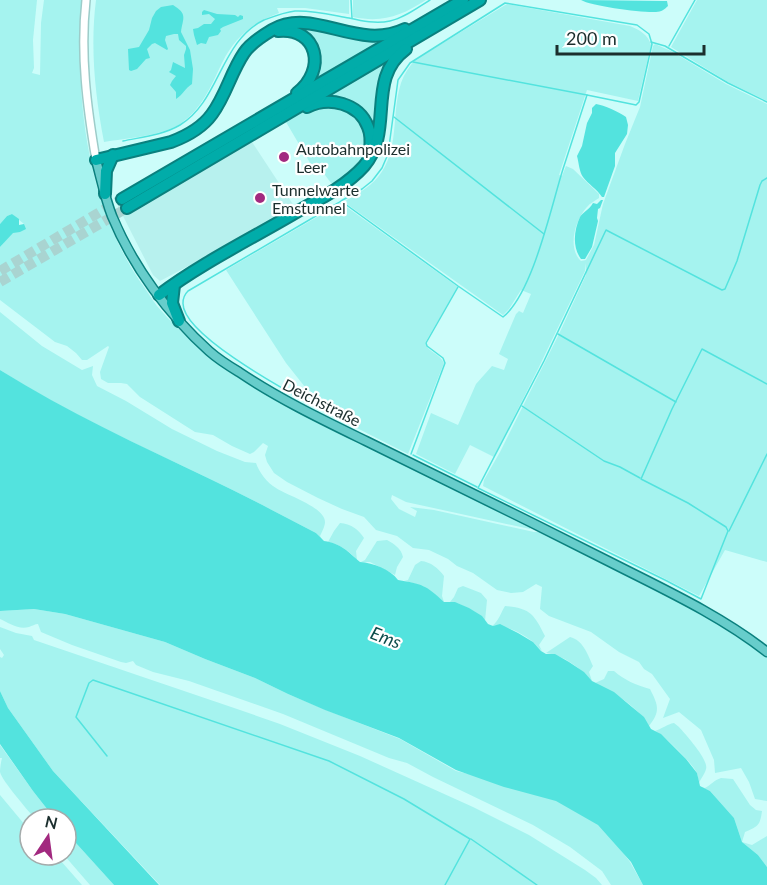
<svg xmlns="http://www.w3.org/2000/svg" width="767" height="885" viewBox="0 0 767 885" font-family="Lato,sans-serif">
<rect width="100%" height="100%" fill="#ccfdfa"/>
<!-- built -->
<path fill="#b7f1ee" d="M 252,142 L 296,209 L 160,281 L 153,275 L 123,216 Z"/>
<!-- green -->
<g fill="#a5f3ef">
<path d="M 0,0 L 37,0 L 33,40 L 34,68 L 32,73 L 40,75 L 41,23 L 44,0 L 82,0 C 75,95 85,198 139,280 C 145,288 151,298 157,306 C 184,337 216,363 250,385 C 283,406 321,423 355,440 C 414,469 472,497 531,525 L 530,529 L 406,502 L 392,495 L 391,499 L 399,509 L 415,517 L 417,511 L 410,507 L 434,510 L 534,532 L 543,532 L 692,608 L 753,645 L 767,656 L 767,801 L 755,799 L 749,782 L 741,768 L 715,773 L 714,760 L 701,730 L 679,712 L 663,718 L 670,699 L 652,674 L 644,669 L 639,662 L 619,652 L 591,632 L 549,616 L 540,609 L 542,587 L 536,584 L 523,592 L 511,593 L 497,590 L 473,573 L 457,566 L 448,559 L 429,550 L 413,548 L 397,536 L 376,530 L 364,517 L 342,509 L 318,498 L 287,482 L 274,473 L 267,462 L 265,455 L 268,446 L 263,443 L 254,452 L 250,454 L 232,446 L 213,435 L 195,432 L 140,397 L 127,384 L 121,383 L 108,383 L 101,379 L 100,372 L 109,347 L 108,346 L 87,360 L 82,360 L 76,353 L 67,346 L 55,342 L 0,300 L 0,247 L 13,232 L 20,232 L 24,224 L 12,214 L 7,216 L 0,224 Z"/>
<path d="M 96,0 L 349,0 L 349,14 L 305,8 L 277,8 L 279,13 C 252,23 235,37 222,63 C 211,86 202,109 180,124 C 161,136 127,138 104,142 C 95,94 90,48 96,0 Z"/>
<path d="M 353,0 L 426,0 C 401,16 383,23 353,17 Z"/>
<path d="M 697,0 L 767,0 L 767,101 L 728,82 L 671,47 Z"/>
<path d="M 507,4 L 630,26 C 639,30 648,34 651,45 L 638,101 L 587,90 L 559,175 L 562,176 L 566,166 L 573,169 L 599,194 L 599,198 C 595,201 590,203 587,207 C 575,220 567,248 581,261 L 586,260 L 594,245 L 603,204 L 625,144 L 640,107 L 653,46 L 655,44 L 671,51 L 726,84 L 767,104 L 767,562 L 725,550 L 699,596 L 483,486 L 484,480 L 500,452 L 559,334 L 586,275 L 586,263 L 585,271 L 538,369 L 494,457 L 470,445 L 455,474 L 416,454 L 431,413 L 458,425 L 476,384 L 492,366 L 504,370 L 508,359 L 499,354 L 516,314 L 519,311 L 523,313 L 531,294 L 521,290 L 509,309 L 503,315 L 344,202 C 356,194 369,188 378,177 C 400,151 391,114 401,83 C 404,74 409,67 415,60 Z"/>
<path d="M 294,25 L 392,36 L 320,80 L 315,72 L 316,54 Z"/>
<path d="M 395,55 L 378,134 L 367,119 L 319,99 Z"/>
<path d="M 322,106 L 349,109 L 366,128 L 367,150 L 358,165 L 337,183 L 331,183 L 325,175 L 316,173 L 286,122 L 307,110 Z"/>
<path d="M 341,203 L 458,287 L 425,343 C 428,352 440,354 444,363 L 408,454 L 351,425 L 305,387 L 286,363 L 226,270 Z"/>
<path d="M 0,312 L 42,346 L 82,370 L 93,366 L 92,375 L 97,386 L 126,401 L 172,429 L 217,451 L 245,462 L 256,463 C 259,472 267,483 276,488 C 286,495 325,507 325,522 C 325,526 322,532 320,536 L 323,541 L 316,533 C 281,515 246,496 210,479 C 139,445 67,413 0,370 Z"/>
<path d="M 340,523 C 351,524 358,529 364,538 L 356,551 L 357,560 C 350,551 339,544 328,542 L 334,531 Z"/>
<path d="M 387,540 C 394,544 401,548 403,557 L 397,567 L 395,575 L 370,562 L 361,562 L 365,560 L 377,541 Z"/>
<path d="M 421,561 C 431,562 438,568 444,576 L 442,596 L 444,602 C 429,589 424,585 404,581 L 408,580 L 415,565 Z"/>
<path d="M 463,586 L 481,593 L 487,600 L 485,621 C 480,613 459,602 450,602 L 454,597 L 458,588 Z"/>
<path d="M 505,606 C 530,608 534,614 545,636 L 539,645 L 542,651 C 538,648 535,644 532,641 C 521,633 505,624 492,626 C 499,621 501,612 505,606 Z"/>
<path d="M 34,609 L 65,614 L 165,642 L 205,659 L 255,678 L 288,694 L 326,710 L 400,739 L 456,771 L 581,801 L 599,821 L 630,862 L 643,885 L 611,885 L 602,871 L 570,847 L 533,825 L 433,777 L 407,763 L 389,758 L 283,714 L 189,681 L 153,672 L 136,665 L 133,661 L 126,663 L 121,662 L 72,645 L 41,632 L 38,624 C 35,624 32,626 29,627 C 18,630 9,623 0,619 L 0,611 Z"/>
<path d="M 0,627 L 16,633 L 32,636 L 34,640 L 240,710 L 280,724 L 360,756 L 473,807 L 529,835 L 585,870 L 596,878 L 602,885 L 160,885 L 53,771 L 8,708 L 0,691 L 0,657 L 2,658 L 4,655 L 0,649 Z"/>
<path d="M 570,637 C 583,640 588,655 593,666 L 589,672 L 592,681 C 580,668 564,655 546,653 Z"/>
<path d="M 608,671 L 614,671 C 624,680 636,685 650,689 C 658,705 661,711 649,726 C 637,706 615,693 595,683 L 604,679 Z"/>
<path d="M 674,723 L 679,727 C 686,735 709,760 706,769 C 705,774 701,778 699,783 C 698,780 698,776 697,773 C 693,764 663,734 655,731 C 662,729 667,724 674,723 Z"/>
<path d="M 0,745 L 33,791 L 55,819 L 35,819 C 28,810 2,781 0,772 C 0,768 1,762 2,758 L 0,758 Z"/>
<path d="M 721,778 L 733,779 L 750,805 L 756,810 L 762,811 C 760,825 759,826 745,832 L 742,842 L 752,845 L 767,836 L 767,867 L 758,855 L 742,842 L 734,818 L 710,791 L 701,787 L 705,788 C 711,785 714,780 721,778 Z"/>
<path d="M 0,795 L 30,831 L 30,855 L 57,855 L 60,860 L 82,885 L 0,885 Z"/>
<path d="M 66,832 L 114,885 L 90,885 L 64,855 L 66,855 Z"/>
</g>
<!-- water -->
<g fill="#53e3de">
<path d="M 581,0 L 663,1 L 667,1 L 668,6 C 665,9 661,12 656,12 C 643,13 591,6 581,0 Z"/>
<path d="M 173,5 C 188,14 183,18 181,32 L 190,50 L 193,69 L 192,84 C 185,88 183,95 176,99 L 176,92 L 170,85 L 172,81 L 176,76 L 169,72 L 171,70 L 173,62 L 185,68 L 184,55 L 186,49 L 186,46 L 179,40 L 178,34 L 174,34 L 166,36 L 165,40 L 168,49 L 167,50 L 155,43 L 152,44 L 147,49 L 150,58 L 146,59 L 137,69 L 131,71 L 129,70 L 128,49 L 139,47 L 149,30 L 152,18 L 156,11 L 161,7 Z"/>
<path d="M 204,10 L 217,14 L 235,15 L 238,17 L 240,15 L 243,16 L 243,19 L 223,27 L 220,29 L 221,31 L 218,35 L 209,37 L 206,44 L 201,43 L 197,45 L 194,35 L 193,29 L 198,28 L 204,24 L 211,24 L 215,19 L 209,14 L 202,15 L 202,12 Z"/>
<path d="M 596,104 C 604,105 619,112 626,117 L 628,125 L 627,134 L 615,153 L 615,166 L 604,197 L 602,197 C 597,189 588,184 583,177 C 579,171 579,163 577,156 L 582,146 L 587,123 L 592,113 L 592,108 Z"/>
<path d="M 601,200 L 603,200 L 600,208 L 598,209 L 597,218 L 598,221 L 592,247 L 585,259 L 581,259 C 572,247 574,230 580,217 C 583,212 589,210 593,203 L 597,204 Z"/>
<path d="M 12,214 L 19,219 L 19,225 L 24,224 L 26,229 L 20,232 L 13,233 L 0,247 L 0,224 L 7,216 Z"/>
<path d="M 0,370 C 67,412 139,445 210,479 C 246,496 281,515 316,533 L 324,541 C 342,544 347,551 360,562 C 373,563 390,569 398,580 C 422,584 426,585 444,602 L 455,602 L 469,608 L 482,616 L 488,624 L 493,626 L 500,624 L 518,633 L 533,642 L 541,651 L 546,654 L 555,654 L 569,662 L 584,672 L 592,681 L 614,692 L 644,717 L 651,729 L 661,734 L 686,759 L 697,773 L 700,786 L 710,791 L 734,818 L 742,842 L 758,855 L 767,867 L 767,885 L 643,885 L 631,862 L 598,825 L 556,801 L 504,787 L 456,770 L 399,738 L 325,710 L 288,694 L 255,678 L 205,659 L 165,642 L 65,614 L 34,609 L 0,611 Z"/>
<path d="M 0,691 L 8,708 L 53,771 L 159,885 L 114,885 L 66,832 L 66,819 L 55,819 L 33,791 L 0,744 Z"/>
</g>
<g fill="none" stroke-linecap="round" stroke-linejoin="round">
<!-- stream -->
<g stroke="#53e3de" stroke-width="1.5">
<path d="M 351,0 L 352,18"/>
<path d="M 651,42 L 665,46 L 728,83 L 767,102"/>
<path d="M 669,46 L 695,0"/>
<path d="M 413,62 L 587,95"/>
<path d="M 394,117 L 544,234"/>
<path d="M 123,141 C 142,137 163,135 180,125 C 220,101 220,41 264,20 C 272,17 285,12 295,11 C 312,10 332,15 349,18 C 362,21 376,24 390,21 C 404,18 417,8 430,0"/>
<path d="M 767,178 L 762,181 L 760,185 L 737,261 L 725,289 L 722,290 L 716,287 L 606,230 L 544,361 L 478,488 L 667,581 L 701,599 L 728,531 L 726,527 L 688,503 L 641,479 L 672,409 L 702,349 L 767,384"/>
<path d="M 558,334 L 676,402"/>
<path d="M 522,406 L 604,461 L 620,467 L 640,478"/>
<path d="M 316,407 C 289,392 182,335 183,303 C 183,298 185,294 188,291 L 338,203 L 341,201 L 362,189 L 372,181 L 382,168 L 388,154 L 398,80 L 410,63 L 505,3 L 637,25 L 649,34 L 652,44 L 639,102 L 636,105 L 587,95 C 579,120 571,144 563,169 C 551,207 533,293 503,317 L 458,286 L 341,201"/>
<path d="M 411,454 L 445,363 L 443,358 L 427,346 L 426,343 L 458,287"/>
<path d="M 413,455 L 477,487"/>
<path d="M 729,531 L 767,454"/>
<path d="M 107,756 L 76,717 L 89,683 L 93,680 L 329,761 L 404,799 L 470,839 L 445,885"/>
<path d="M 471,839 L 537,885"/>
</g>
<!-- highway-tunnel -->
<g stroke="#a9d4d1" stroke-width="10" stroke-dasharray="10 5" stroke-linecap="butt">
<path d="M 0,271 L 122,199"/>
<path d="M 0,282 L 127,208"/>
</g>
<!-- minor casing -->
<g stroke="#9dccc9" stroke-width="10">
<path id="minor" d="M 86,0 C 80,54 87,107 96,160"/>
</g>
<!-- major casing -->
<g stroke="#0a807e" stroke-width="11">
<path id="major" d="M 96,160 C 101,178 105,198 112,216 C 133,267 169,315 209,351 C 218,359 229,366 239,372 C 279,399 323,420 366,441 C 448,481 529,521 610,562 C 663,589 720,615 767,652"/>
</g>
<!-- highway casing -->
<g stroke="#0a807e" stroke-width="14">
<g id="highway">
<path d="M 278,31 C 318,27 327,70 297,93"/>
<path d="M 307,107 C 329,96 359,103 368,127 C 371,134 371,142 370,150"/>
<path d="M 96,160 L 171,142 C 187,136 202,128 212,114 C 226,95 231,72 244,53 C 250,44 262,36 272,30 C 314,6 357,52 405,29"/>
<path d="M 105,194 L 106,171 L 113,155"/>
<path d="M 122,199 L 463,0"/>
<path d="M 127,208 L 480,0"/>
<path d="M 174,285 L 172,303 L 179,321"/>
<path d="M 159,295 C 203,262 253,238 300,210 C 322,198 347,185 364,166 C 395,130 365,79 406,49"/>
</g>
</g>
<!-- minor -->
<use href="#minor" stroke="#fff" stroke-width="7"/>
<!-- major -->
<use href="#major" stroke="#67cdcb" stroke-width="8"/>
<!-- highway -->
<use href="#highway" stroke="#01aca9" stroke-width="10"/>
</g>
<!-- markers -->
<g fill="#a2297f" stroke="#fff" stroke-width="2">
<circle cx="284" cy="157" r="6"/>
<circle cx="260" cy="198" r="6"/>
</g>
<g text-anchor="middle" dominant-baseline="central" stroke-width="4.5" stroke-linejoin="round" paint-order="stroke">
<!-- poi labels -->
<g font-size="16" fill="#1b2e2d" stroke="#fff" text-anchor="start">
<text x="296" y="148">Autobahnpolizei<tspan x="296" dy="18">Leer</tspan></text>
<text x="272" y="189">Tunnelwarte<tspan x="272" dy="18">Emstunnel</tspan></text>
</g>
<!-- street labels -->
<g font-size="16" fill="#1b2e2d" stroke="#fff">
<text transform="translate(322 402) rotate(27)">Deichstraße</text>
</g>
<!-- water labels -->
<g font-size="18" font-style="italic" fill="#0b4c4a" stroke="#fff">
<text transform="translate(386 637) rotate(21)">Ems</text>
</g>
</g>
<!-- north arrow -->
<g transform="translate(48 837) rotate(13)"><circle r="28" fill="#ffffff" stroke="#a4abab" stroke-width="1.5"/>
<path d="M0-4.5L10 22L0 15L-10 22Z" fill="#a2297f"/>
<text y="-9" font-size="16" font-weight="bold" text-anchor="middle" fill="#1b2e2d">N</text>
</g>
<!-- scale -->
<path d="M557 45v9h147v-9" fill="none" stroke="#1b2e2d" stroke-width="3"/>
<text x="566" y="45" font-size="18" fill="#1b2e2d" stroke="#ffffff" stroke-width="4.5" paint-order="stroke">200 m</text>
</svg>
